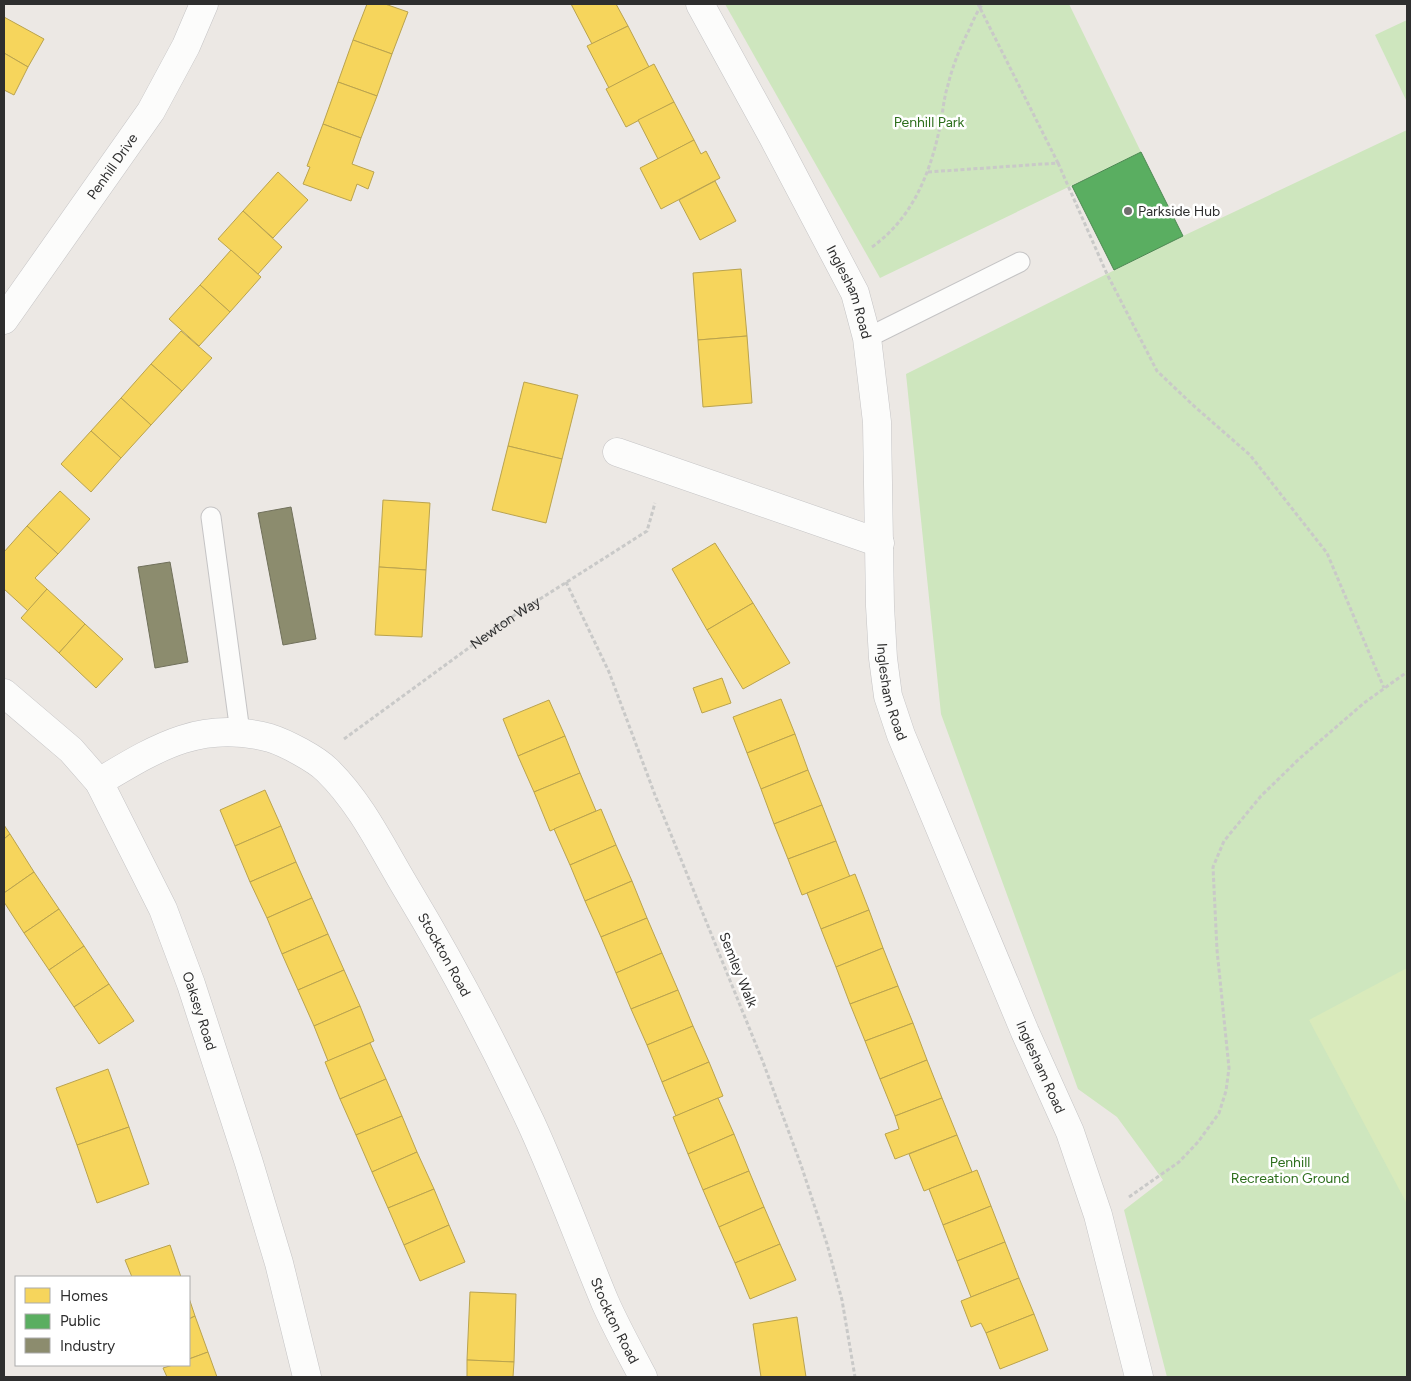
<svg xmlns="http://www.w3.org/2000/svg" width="1411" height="1381" viewBox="0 0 1411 1381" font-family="Figtree,sans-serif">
<rect width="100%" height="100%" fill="#ece8e4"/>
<!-- green -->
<g fill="#cee6be">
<path d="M 725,4 L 1069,4 L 1141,152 L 880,278 Z"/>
<path d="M 1407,20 L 1407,102 L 1375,35 Z"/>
<path d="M 1407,130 L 1407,1377 L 1167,1377 L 1124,1210 L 1163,1180 L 1117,1117 L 1078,1089 L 941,714 L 906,374 L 1183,236 Z"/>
</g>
<!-- pitch -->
<path fill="#d9eabb" d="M 1407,968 L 1407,1204 L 1309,1020 Z"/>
<!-- homes -->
<g fill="#f6d55c" stroke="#baa34e">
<path d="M 367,4 L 385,4 L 408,12 L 392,54 L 353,40 Z"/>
<path d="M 571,4 L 616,4 L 628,26 L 592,44 Z"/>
<path d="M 4,17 L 44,39 L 28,67 L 4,53 Z"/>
<path d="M 628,26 L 649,67 L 609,88 L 587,46 Z"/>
<path d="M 353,40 L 392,54 L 377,96 L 338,82 Z"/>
<path d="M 4,53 L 28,67 L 14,95 L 4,90 L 4,91 Z"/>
<path d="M 654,64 L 674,102 L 626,127 L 606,89 Z"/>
<path d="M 338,82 L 377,96 L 361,138 L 323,124 Z"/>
<path d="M 674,102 L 694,140 L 658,159 L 638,120 Z"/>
<path d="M 323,124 L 361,138 L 352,164 L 374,172 L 368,189 L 357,184 L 351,201 L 303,184 L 310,167 L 307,166 Z"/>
<path d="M 694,140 L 701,154 L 706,151 L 720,178 L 661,209 L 640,168 Z"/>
<path d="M 278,172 L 308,200 L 273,238 L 243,211 Z"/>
<path d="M 715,181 L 736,221 L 700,240 L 679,200 Z"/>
<path d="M 243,211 L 282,247 L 258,274 L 218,239 Z"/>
<path d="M 231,250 L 261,277 L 230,312 L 200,285 Z"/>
<path d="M 741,269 L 747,336 L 698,340 L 693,273 Z"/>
<path d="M 200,285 L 230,312 L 199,346 L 169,319 Z"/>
<path d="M 181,331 L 212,358 L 182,391 L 151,364 Z"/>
<path d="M 747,336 L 752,403 L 703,407 L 698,340 Z"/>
<path d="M 151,364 L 182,391 L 151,425 L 121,398 Z"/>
<path d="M 524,382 L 578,395 L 562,459 L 508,446 Z"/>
<path d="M 121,398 L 151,425 L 121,458 L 91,431 Z"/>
<path d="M 91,431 L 121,458 L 91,492 L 61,464 Z"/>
<path d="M 508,446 L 562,459 L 546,523 L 492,510 Z"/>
<path d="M 60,491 L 90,519 L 58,554 L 27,526 Z"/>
<path d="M 383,500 L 430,503 L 426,570 L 379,567 Z"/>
<path d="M 27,526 L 58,554 L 35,578 L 47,589 L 28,611 L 4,589 L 4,552 Z"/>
<path d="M 715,543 L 753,603 L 707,630 L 672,569 Z"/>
<path d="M 379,567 L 426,570 L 422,637 L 375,635 Z"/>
<path d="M 47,589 L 85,624 L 59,653 L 21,618 Z"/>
<path d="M 753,603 L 790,663 L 743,689 L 707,630 Z"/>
<path d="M 85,624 L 123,659 L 96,688 L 59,653 Z"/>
<path d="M 722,678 L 731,703 L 702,713 L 693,688 Z"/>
<path d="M 781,699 L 795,734 L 747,753 L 733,717 Z"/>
<path d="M 549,700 L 565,736 L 518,756 L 503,719 Z"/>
<path d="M 795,734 L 808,770 L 761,789 L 747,753 Z"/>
<path d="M 565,736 L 580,773 L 534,792 L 518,756 Z"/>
<path d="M 808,770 L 822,805 L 774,824 L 761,789 Z"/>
<path d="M 580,773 L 596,811 L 550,831 L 534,792 Z"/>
<path d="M 265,790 L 281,826 L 235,846 L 220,810 Z"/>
<path d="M 822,805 L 836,841 L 788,859 L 774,824 Z"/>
<path d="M 601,809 L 616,845 L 570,865 L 554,829 Z"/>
<path d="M 4,825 L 10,834 L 4,839 Z"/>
<path d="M 281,826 L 296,862 L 250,882 L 235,846 Z"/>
<path d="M 10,834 L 34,872 L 4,893 L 4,839 Z"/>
<path d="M 836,841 L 850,877 L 802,895 L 788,859 Z"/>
<path d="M 616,845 L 632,881 L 585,901 L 570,865 Z"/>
<path d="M 296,862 L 312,898 L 267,918 L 250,882 Z"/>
<path d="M 34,872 L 59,909 L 24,933 L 4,902 L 4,893 Z"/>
<path d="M 855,874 L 869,910 L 821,929 L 807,893 Z"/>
<path d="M 632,881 L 647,918 L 601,937 L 585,901 Z"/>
<path d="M 312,898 L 328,934 L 282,954 L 267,918 Z"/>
<path d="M 59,909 L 84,946 L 49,970 L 24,933 Z"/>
<path d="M 869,910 L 883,948 L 836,967 L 821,929 Z"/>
<path d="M 647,918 L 662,953 L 616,973 L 601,937 Z"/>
<path d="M 328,934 L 344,970 L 298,990 L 282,954 Z"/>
<path d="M 84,946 L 109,984 L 74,1007 L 49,970 Z"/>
<path d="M 883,948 L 898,986 L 850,1004 L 836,967 Z"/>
<path d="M 662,953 L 678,990 L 631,1009 L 616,973 Z"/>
<path d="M 344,970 L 360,1006 L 314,1026 L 298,990 Z"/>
<path d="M 109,984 L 134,1021 L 99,1044 L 74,1007 Z"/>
<path d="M 898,986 L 913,1023 L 865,1041 L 850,1004 Z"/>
<path d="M 678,990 L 693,1026 L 647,1045 L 631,1009 Z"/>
<path d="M 360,1006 L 374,1041 L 328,1061 L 314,1026 Z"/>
<path d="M 913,1023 L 927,1060 L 880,1079 L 865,1041 Z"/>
<path d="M 693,1026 L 709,1062 L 662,1082 L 647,1045 Z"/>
<path d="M 370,1043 L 386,1079 L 340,1099 L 325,1062 Z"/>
<path d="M 927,1060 L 942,1098 L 895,1116 L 880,1079 Z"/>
<path d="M 709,1062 L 723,1096 L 676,1116 L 662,1082 Z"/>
<path d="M 108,1069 L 129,1127 L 77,1145 L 56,1088 Z"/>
<path d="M 386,1079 L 402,1116 L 356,1135 L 340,1099 Z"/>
<path d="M 718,1098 L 734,1134 L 688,1154 L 673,1117 Z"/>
<path d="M 942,1098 L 957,1135 L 895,1159 L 885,1134 L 899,1129 L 895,1116 Z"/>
<path d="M 402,1116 L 417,1152 L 372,1172 L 356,1135 Z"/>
<path d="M 129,1127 L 149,1184 L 97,1203 L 77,1145 Z"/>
<path d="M 734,1134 L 749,1171 L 703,1190 L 688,1154 Z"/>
<path d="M 957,1135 L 972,1172 L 924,1191 L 909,1154 Z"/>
<path d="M 417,1152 L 434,1189 L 388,1208 L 372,1172 Z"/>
<path d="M 977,1170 L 991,1206 L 943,1225 L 929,1189 Z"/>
<path d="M 749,1171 L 764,1207 L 719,1227 L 703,1190 Z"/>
<path d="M 434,1189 L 449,1225 L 404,1245 L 388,1208 Z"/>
<path d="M 991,1206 L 1005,1242 L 957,1261 L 943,1225 Z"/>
<path d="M 764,1207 L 780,1244 L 735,1263 L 719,1227 Z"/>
<path d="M 449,1225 L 465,1262 L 420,1281 L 404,1245 Z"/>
<path d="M 1005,1242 L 1019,1278 L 971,1297 L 957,1261 Z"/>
<path d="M 780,1244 L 796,1280 L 750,1299 L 735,1263 Z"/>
<path d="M 170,1245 L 181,1277 L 132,1277 L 125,1260 Z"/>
<path d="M 1019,1278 L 1034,1314 L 986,1333 L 981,1323 L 971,1327 L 961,1301 Z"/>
<path d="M 470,1292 L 516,1294 L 514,1362 L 467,1360 Z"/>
<path d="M 189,1298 L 195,1316 L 189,1319 Z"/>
<path d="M 1034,1314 L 1048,1350 L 1000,1369 L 986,1333 Z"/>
<path d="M 195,1316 L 208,1352 L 189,1359 L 189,1319 Z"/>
<path d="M 797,1317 L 806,1377 L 761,1377 L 753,1324 Z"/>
<path d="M 208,1352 L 217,1377 L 167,1377 L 163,1368 L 173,1365 L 189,1365 L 189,1359 Z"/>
<path d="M 467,1360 L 514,1362 L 513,1377 L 467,1377 Z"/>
</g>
<!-- public -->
<path fill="#5aae61" stroke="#4d8852" d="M 1141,152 L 1183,236 L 1114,270 L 1072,186 Z"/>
<!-- industry -->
<g fill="#8c8c6e" stroke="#70705b">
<path d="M 291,507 L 316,639 L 283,645 L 258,513 Z"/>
<path d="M 170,562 L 188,662 L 155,668 L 138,567 Z"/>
</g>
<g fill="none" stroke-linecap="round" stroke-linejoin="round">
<!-- service casing -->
<g stroke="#c5c4c5" stroke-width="21">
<g id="service">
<path d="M 867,338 L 1020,262"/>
<path d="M 211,517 L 240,732"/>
</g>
</g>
<!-- minor casing -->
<g stroke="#c5c4c5" stroke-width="29">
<g id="minor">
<path id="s2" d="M 700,4 L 773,137 L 855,293 L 867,338 L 877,422 L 880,606 L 883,658 L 888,696 L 901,735 L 1025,1032 L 1070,1132 L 1098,1215 L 1139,1377"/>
<path id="s3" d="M 4,320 L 151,111 L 186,46 L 204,4"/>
<path d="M 617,452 L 880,543"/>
<path id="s4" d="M 4,693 L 71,750 L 99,782 L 163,909 L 191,984 L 249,1163 L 279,1263 L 307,1377"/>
<path id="s5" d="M 99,782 C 156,748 201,719 270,738 C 286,743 316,759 327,770 C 362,804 383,850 408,891 C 453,966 494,1044 531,1123 C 558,1182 580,1242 605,1302 C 616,1327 630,1352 643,1377"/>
</g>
</g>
<!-- path -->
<g stroke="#c9c9c8" stroke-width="3" stroke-dasharray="4 2.5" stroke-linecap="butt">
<path d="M 1058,163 L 1107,274 L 1157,371 L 1194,406 L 1250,455 L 1327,553 L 1384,688"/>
<path d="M 928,172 L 1058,163 L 978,4"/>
<path d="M 872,247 C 914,217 931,171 941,122 C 943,110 944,97 948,85 C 952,68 959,50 967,34 C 972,24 976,12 983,4"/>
<path d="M 566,582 L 609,672 L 655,795 L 763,1062 L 801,1165 L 827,1244 L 842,1300 L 855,1377"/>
<path id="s1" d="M 344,739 L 507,620 L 647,531 L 655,503"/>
<path d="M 1129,1197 L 1179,1162 L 1198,1142 L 1219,1113 L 1226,1091 L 1229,1068 L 1217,950 L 1213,867 L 1224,841 L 1261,796 L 1299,759 L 1364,703 L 1407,672"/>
</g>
<!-- service -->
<use href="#service" stroke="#fcfcfb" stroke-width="19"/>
<!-- minor -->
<use href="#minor" stroke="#fcfcfb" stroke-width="28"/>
</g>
<!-- markers -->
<circle fill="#706f6e" stroke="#fff" stroke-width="2" cx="1128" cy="211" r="5"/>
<g text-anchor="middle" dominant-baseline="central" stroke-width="5" stroke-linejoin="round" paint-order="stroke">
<!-- park labels -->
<g font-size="14" fill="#2c6e1b" stroke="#fff">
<text x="929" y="122">Penhill Park</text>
<text x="1290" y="1162">Penhill<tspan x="1290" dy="16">Recreation Ground</tspan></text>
</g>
<!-- street labels -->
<g font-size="14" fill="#2e2e2e" stroke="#fff">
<text stroke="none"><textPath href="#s3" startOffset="188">Penhill Drive</textPath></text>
<text stroke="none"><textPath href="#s2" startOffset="325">Inglesham Road</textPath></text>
<text stroke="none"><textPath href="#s1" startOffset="199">Newton Way</textPath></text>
<text stroke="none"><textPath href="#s2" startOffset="730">Inglesham Road</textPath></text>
<text stroke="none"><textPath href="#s5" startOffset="468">Stockton Road</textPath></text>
<text transform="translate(738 970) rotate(68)">Semley Walk</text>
<text stroke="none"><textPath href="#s4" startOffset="381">Oaksey Road</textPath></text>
<text stroke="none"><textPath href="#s2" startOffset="1135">Inglesham Road</textPath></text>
<text stroke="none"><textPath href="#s5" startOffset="872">Stockton Road</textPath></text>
</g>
<!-- poi labels -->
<g font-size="14" fill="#2e2e2e" stroke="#fff" text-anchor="start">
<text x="1138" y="211">Parkside Hub</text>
</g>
</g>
<!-- border -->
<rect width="1411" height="1381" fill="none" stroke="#2e2e2e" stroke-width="10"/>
<!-- legend -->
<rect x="15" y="1276" width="175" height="90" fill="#ffffff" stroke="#ababab"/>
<rect x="25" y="1288" width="25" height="15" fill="#f6d55c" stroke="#ababab"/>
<text x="60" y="1301" font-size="15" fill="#2e2e2e">Homes</text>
<rect x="25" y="1314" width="25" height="15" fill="#5aae61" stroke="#ababab"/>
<text x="60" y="1326" font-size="15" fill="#2e2e2e">Public</text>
<rect x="25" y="1338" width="25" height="15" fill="#8c8c6e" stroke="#ababab"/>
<text x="60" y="1351" font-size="15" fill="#2e2e2e">Industry</text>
</svg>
